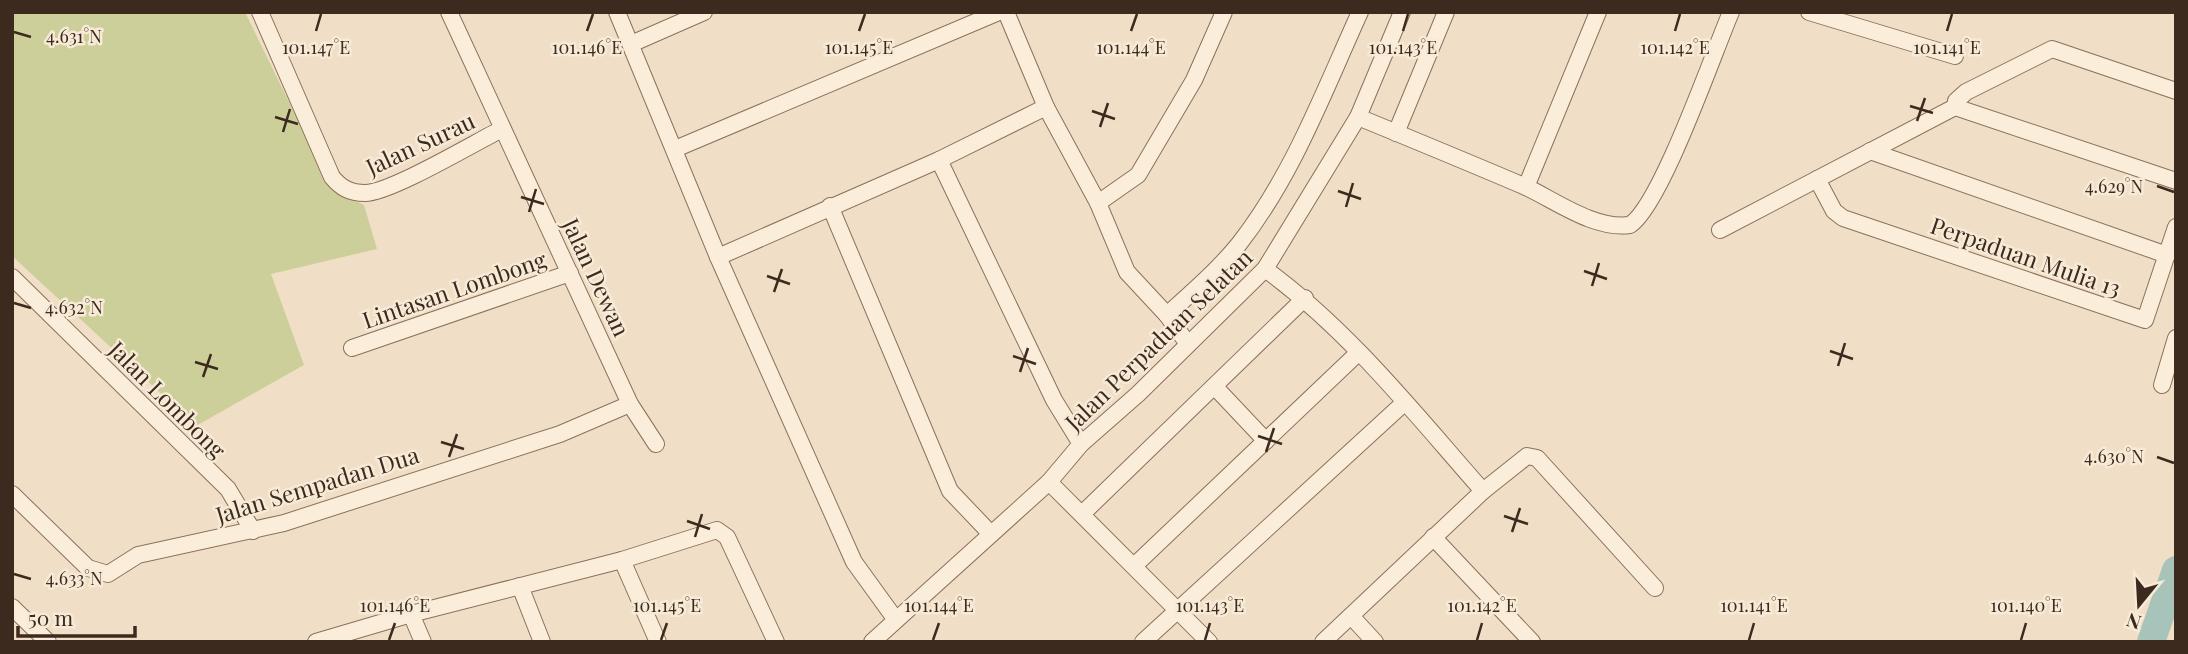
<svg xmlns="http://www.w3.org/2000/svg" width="2188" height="654" viewBox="0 0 2188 654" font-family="'Playfair Display',serif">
<rect width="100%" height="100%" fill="#f0dfc6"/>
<!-- green -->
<path fill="#cdcf9a" d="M 12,12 L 245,12 L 332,190 L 364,205 L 377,249 L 271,274 L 304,365 L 196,426 L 12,256 Z"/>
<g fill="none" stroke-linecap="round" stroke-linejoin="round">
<!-- river -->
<path stroke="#a8c3b9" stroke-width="28" d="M 2151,642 L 2176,570"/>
<!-- minor casing -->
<g stroke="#8c705b" stroke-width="18">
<g id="minor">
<path d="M 260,12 L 332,177 C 341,188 350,193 365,193 C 390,193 474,143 502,129"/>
<path d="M 449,12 L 630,404 L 656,444"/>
<path d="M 617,12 L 718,257 L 854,562 L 896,620"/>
<path d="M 1006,12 L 1046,107 L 1098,203 L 1127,272 L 1167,315 L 1188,344"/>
<path d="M 1809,12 L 1955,56"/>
<path d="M 631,44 L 704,12"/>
<path d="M 1955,107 L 1956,101 L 1966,92 L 2052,49 L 2176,91"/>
<path d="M 1358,117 C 1414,140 1470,163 1526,187 C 1556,201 1595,230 1630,225 C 1661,205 1713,54 1731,12"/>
<path d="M 1396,133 L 1446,12"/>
<path d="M 675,149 L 999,12"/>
<path d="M 1870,151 L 2167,255"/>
<path d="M 939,160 L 1054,400 L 1081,444"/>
<path d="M 1817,179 L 1834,211 L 1843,218 L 2145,320 L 2176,227"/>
<path d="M 1526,187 L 1598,12"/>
<path d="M 1098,203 L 1138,175 L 1194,80 L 1224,12"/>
<path d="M 830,206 L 950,491 L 991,534"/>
<path d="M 1720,230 L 1955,107 L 2176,181"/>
<path d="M 718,257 L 939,160 L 1046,107"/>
<path d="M 1265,269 C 1349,330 1415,414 1483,491"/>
<path d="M 12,277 L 228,489 L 253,531"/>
<path d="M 1167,315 C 1192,292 1218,270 1239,244 C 1293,175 1324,91 1360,12"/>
<path d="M 352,348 L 570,273"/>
<path d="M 2162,385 L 2176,338"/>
<path d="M 1215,387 L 1266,441"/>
<path d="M 1049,482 L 1209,642"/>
<path d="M 12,494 L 88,568 L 108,574 L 138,555 L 284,523 L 560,434 L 630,404"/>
<path d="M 1082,514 L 1305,298"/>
<path d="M 1433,537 L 1532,642"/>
<path d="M 622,560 L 658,642"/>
<path d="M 1134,566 L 1358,353"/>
<path d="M 520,586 L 542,642"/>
<path d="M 12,607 L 48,642"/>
<path d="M 411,614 L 423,642"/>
<path d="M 1351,616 L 1375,642"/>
<path d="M 316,642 L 411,614 L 622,560 L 717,530 L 727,537 L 776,642"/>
<path d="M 872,642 L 1049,482 L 1081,444 L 1138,394 L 1265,269 L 1358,117 L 1402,12"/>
<path d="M 1143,642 L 1405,402"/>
<path d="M 1323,642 L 1483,491 L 1527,456 L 1537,458 L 1655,588"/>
</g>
</g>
<!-- minor -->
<use href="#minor" stroke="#faedda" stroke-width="16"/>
</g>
<!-- ticks -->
<path fill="none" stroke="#3c2a1f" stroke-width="2.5" d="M 316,31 L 321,14M 587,31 L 593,14M 859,31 L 865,14M 1131,31 L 1137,14M 1403,31 L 1408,14M 1675,31 L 1680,14M 1947,31 L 1952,14M 14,32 L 31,37M 1910,106 L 1933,113M 1092,111 L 1115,119M 275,117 L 298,124M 1917,121 L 1925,98M 1100,127 L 1108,103M 283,132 L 290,109M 2157,186 L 2174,192M 1338,191 L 1361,199M 521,197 L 544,204M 1346,207 L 1353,183M 529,212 L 536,189M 1584,271 L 1607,279M 767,276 L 790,284M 1592,286 L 1599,263M 774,292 L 782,269M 14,303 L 31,308M 1830,351 L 1853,359M 1013,356 L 1036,364M 195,362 L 218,369M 1838,366 L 1845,343M 1020,372 L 1028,348M 203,377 L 211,354M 1258,436 L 1282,444M 441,442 L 464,449M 1266,452 L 1274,428M 449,457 L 457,434M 2157,457 L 2174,463M 1504,516 L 1528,524M 687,521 L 710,529M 1512,532 L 1520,508M 695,537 L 702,514M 14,574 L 31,579M 389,640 L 395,623M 661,640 L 667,623M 933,640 L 939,623M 1205,640 L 1210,623M 1477,640 L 1482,623M 1749,640 L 1754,623M 2021,640 L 2026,623"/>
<g text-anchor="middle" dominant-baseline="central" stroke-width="5" stroke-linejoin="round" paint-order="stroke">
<!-- street labels -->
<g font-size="23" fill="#3c2a1f" stroke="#f7ead6">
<text transform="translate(420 143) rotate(-25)">Jalan Surau</text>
<text transform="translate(2026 256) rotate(19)">Perpaduan Mulia 13</text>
<text transform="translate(597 277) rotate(65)">Jalan Dewan</text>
<text transform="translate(454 289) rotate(-19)">Lintasan Lombong</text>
<text transform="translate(1158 339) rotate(-44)">Jalan Perpaduan Selatan</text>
<text transform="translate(168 399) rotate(45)">Jalan Lombong</text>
<text transform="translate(317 484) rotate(-17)">Jalan Sempadan Dua</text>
</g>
</g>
<g font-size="18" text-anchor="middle" fill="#3c2a1f" stroke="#f7ead6" stroke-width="5" stroke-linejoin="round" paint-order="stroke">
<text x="74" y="43">4.631°N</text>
<text x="316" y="54">101.147°E</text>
<text x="587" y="54">101.146°E</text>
<text x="859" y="54">101.145°E</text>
<text x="1131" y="54">101.144°E</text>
<text x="1403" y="54">101.143°E</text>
<text x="1675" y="54">101.142°E</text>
<text x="1947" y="54">101.141°E</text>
<text x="2114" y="193">4.629°N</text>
<text x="74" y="314">4.632°N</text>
<text x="2114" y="463">4.630°N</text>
<text x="74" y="585">4.633°N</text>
<text x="395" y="612">101.146°E</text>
<text x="667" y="612">101.145°E</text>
<text x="939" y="612">101.144°E</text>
<text x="1210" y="612">101.143°E</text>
<text x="1482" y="612">101.142°E</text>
<text x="1754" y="612">101.141°E</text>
<text x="2026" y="612">101.140°E</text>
</g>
<!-- border -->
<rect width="2188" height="654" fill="none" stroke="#3c2a1f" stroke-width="28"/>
<!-- north arrow -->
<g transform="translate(2139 605) rotate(198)" stroke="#f7ead6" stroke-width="5" paint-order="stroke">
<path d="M0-5L12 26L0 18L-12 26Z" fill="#3c2a1f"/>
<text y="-10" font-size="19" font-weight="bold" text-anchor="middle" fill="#3c2a1f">N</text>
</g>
<!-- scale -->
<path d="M18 626v10h117v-10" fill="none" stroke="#3c2a1f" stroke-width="3.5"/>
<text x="28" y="626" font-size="21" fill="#3c2a1f" stroke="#f7ead6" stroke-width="5" paint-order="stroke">50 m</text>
</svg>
